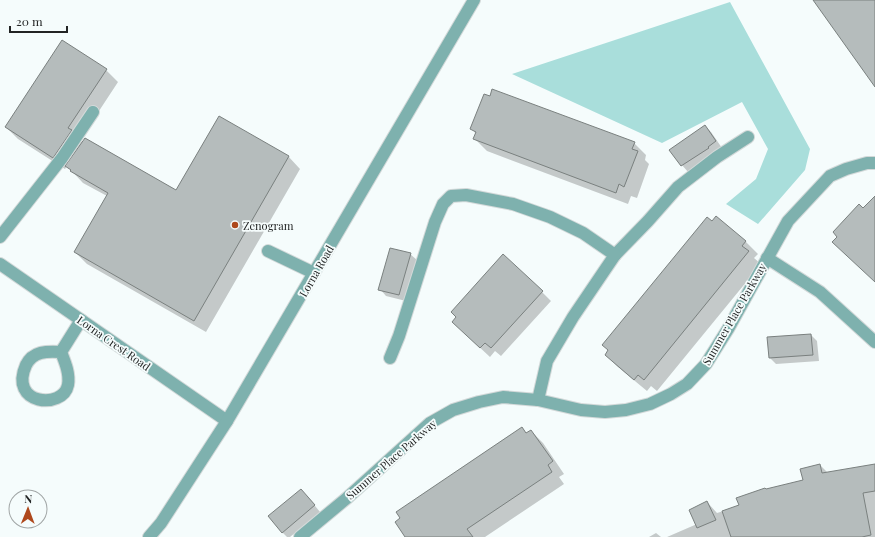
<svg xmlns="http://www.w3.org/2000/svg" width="875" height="537" viewBox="0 0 875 537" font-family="'Playfair Display',serif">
<rect width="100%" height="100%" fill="#f5fcfc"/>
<!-- green -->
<path fill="#a9dedb" d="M 730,2 L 810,149 L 805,170 L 758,224 L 726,204 L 756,179 L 768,149 L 742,102 L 662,143 L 512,74 Z"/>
<!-- shadow -->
<g fill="#0003">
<path d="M 106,70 L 118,82 L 80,140 L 83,143 L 177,191 L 288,156 L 300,169 L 206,332 L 87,264 L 75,252 L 107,196 L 83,183 L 67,166 L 65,169 L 18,139 L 6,127 Z"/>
<path d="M 705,126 L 711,132 L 722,148 L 688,172 L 682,165 Z"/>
<path d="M 472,129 L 634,143 L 646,155 L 645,160 L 649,164 L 637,198 L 631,196 L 628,204 L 487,151 L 475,139 L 476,134 Z"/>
<path d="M 716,218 L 746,242 L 758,254 L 754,258 L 761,264 L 657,391 L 651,386 L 647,391 L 618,367 L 606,355 Z"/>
<path d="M 410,254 L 417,260 L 406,301 L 386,296 L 380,289 Z"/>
<path d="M 542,292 L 551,301 L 501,356 L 495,351 L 490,357 L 462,331 Z"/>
<path d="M 811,335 L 817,341 L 819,361 L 776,364 L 770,358 Z"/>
<path d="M 522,428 L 527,434 L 531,431 L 543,443 L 564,474 L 559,477 L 564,484 L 485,537 L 407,537 Z"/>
<path d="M 820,465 L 828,473 L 875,465 L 875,537 L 667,537 L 697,524 L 707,502 L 717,513 L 740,506 L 766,490 L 804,481 Z"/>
<path d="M 307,496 L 320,512 L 290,537 L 287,537 L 282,532 Z"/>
<path d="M 656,533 L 661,537 L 649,537 Z"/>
</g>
<!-- building -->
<g fill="#b5bcbc" stroke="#7a807f">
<path d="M 813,0 L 875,0 L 875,87 Z"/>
<path d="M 62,40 L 107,69 L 68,128 L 72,130 L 53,158 L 5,127 Z"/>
<path d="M 492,89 L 635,142 L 632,149 L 638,151 L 624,187 L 619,184 L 616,193 L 473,139 L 476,132 L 470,129 L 484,94 L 490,96 Z"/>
<path d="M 219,116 L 289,156 L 194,321 L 74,252 L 108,193 L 70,171 L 71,170 L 65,166 L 85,138 L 176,190 Z"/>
<path d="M 705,125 L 716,141 L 708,147 L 709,148 L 681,166 L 669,150 Z"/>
<path d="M 875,196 L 875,282 L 832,242 L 837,237 L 833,232 L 859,204 L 863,208 Z"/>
<path d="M 716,216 L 746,241 L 742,246 L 749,251 L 644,380 L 638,375 L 634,380 L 605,355 L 608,350 L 602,345 L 707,217 L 712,221 Z"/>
<path d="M 390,248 L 411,253 L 399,295 L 378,290 Z"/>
<path d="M 503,254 L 543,291 L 491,348 L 485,343 L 480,348 L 452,322 L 456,317 L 451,312 Z"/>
<path d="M 811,334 L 813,355 L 769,358 L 767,337 Z"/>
<path d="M 522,427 L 526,433 L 531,430 L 553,461 L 548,465 L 552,472 L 467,529 L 473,537 L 405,537 L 395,522 L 400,518 L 396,512 Z"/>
<path d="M 820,464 L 822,473 L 875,464 L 875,491 L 863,493 L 871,535 L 862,537 L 731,537 L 722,511 L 739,505 L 736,498 L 765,488 L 766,489 L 803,480 L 800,469 Z"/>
<path d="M 301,489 L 315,505 L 282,533 L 268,516 Z"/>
<path d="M 707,501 L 716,520 L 697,528 L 689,510 Z"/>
</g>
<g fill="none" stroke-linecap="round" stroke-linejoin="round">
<!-- minor casing -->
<g stroke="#d3d9d9" stroke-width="14">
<g id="minor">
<path d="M 0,237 L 62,158 L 93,112"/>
<path d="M 268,251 L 314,273"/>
<path d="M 615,255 L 648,221 L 678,187 L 717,157 L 748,137"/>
<path d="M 767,258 L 820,292 L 875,342"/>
<path d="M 0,264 L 227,421"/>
<path d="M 61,352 C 47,351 33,351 26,365 C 8,405 63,410 68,385 C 70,374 65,362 61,352 L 81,320"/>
<path d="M 390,358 L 399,336 L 435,222 L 443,204 L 451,196 L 466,195 L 513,204 L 550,217 L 583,233 L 615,255 L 573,317 L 547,361 L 538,400"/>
<path d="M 149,537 L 161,523 L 227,421 L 474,0"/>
<path d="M 300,537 L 347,498 L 430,423 L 453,410 L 479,402 L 503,397 L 538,400 L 581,410 L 605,412 L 626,410 L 650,404 L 671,394 L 687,384 L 706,364 L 728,329 L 788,221 L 830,176 L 846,169 L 867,163 L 875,163"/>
</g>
</g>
<!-- minor -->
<use href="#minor" stroke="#7eb1ae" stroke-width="12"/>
</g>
<!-- markers -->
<circle fill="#ae481c" stroke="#f5fcfc" stroke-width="1.5" cx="235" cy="225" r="4"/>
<g text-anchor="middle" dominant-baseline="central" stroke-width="3.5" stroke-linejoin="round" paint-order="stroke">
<!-- poi labels -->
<g font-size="11" fill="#222424" stroke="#f5fcfc" text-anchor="start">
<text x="243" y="225">Zenogram</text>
</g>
<!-- street labels -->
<g font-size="11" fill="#222424" stroke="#f5fcfc">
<text transform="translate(316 271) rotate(-60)">Lorna Road</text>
<text transform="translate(734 314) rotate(-60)">Summer Place Parkway</text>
<text transform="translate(114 343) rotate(35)">Lorna Crest Road</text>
<text transform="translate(391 459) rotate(-41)">Summer Place Parkway</text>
</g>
</g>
<!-- north arrow -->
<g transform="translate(28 509) rotate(1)"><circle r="19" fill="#f5fcfc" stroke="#a1a6a6"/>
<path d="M0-3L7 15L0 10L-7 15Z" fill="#ae481c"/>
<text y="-6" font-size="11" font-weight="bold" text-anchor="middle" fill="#222424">N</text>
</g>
<!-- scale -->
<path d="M10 26v6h57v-6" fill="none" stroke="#222424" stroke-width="2"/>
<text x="16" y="26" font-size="12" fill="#222424" stroke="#f5fcfc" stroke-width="3" paint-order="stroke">20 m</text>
</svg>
